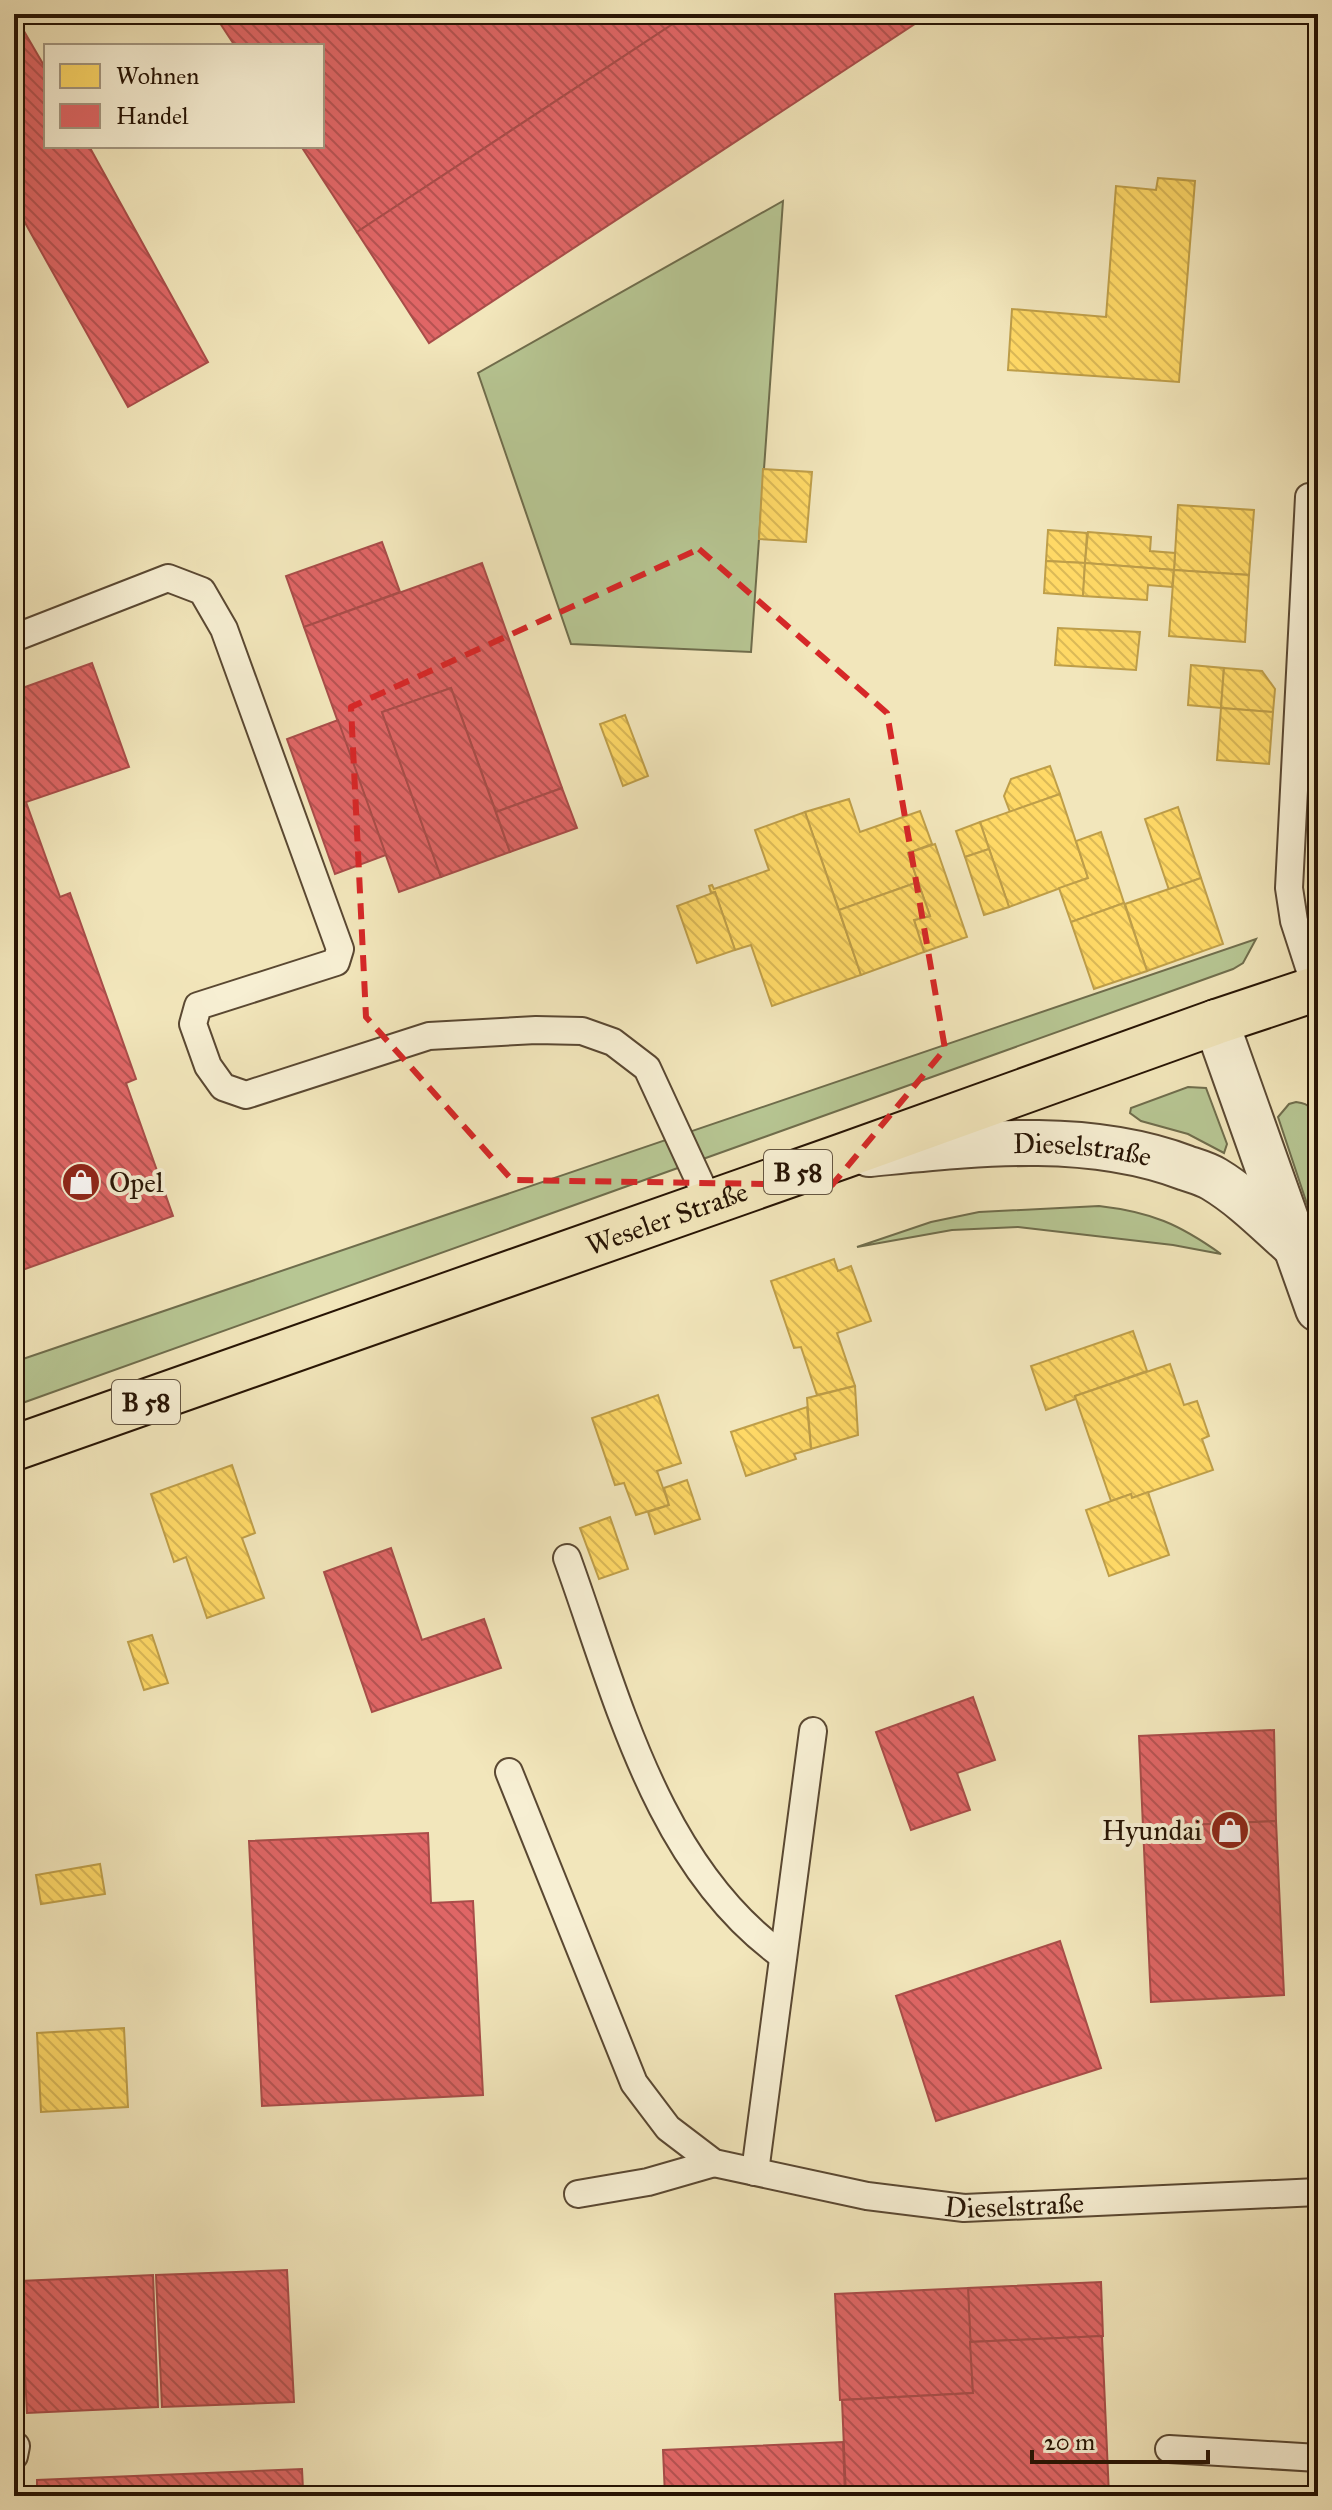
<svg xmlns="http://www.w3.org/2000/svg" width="1332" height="2510" viewBox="0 0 1332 2510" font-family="'IM FELL Great Primer',serif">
<defs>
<pattern id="homes-back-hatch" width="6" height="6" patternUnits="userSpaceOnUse" patternTransform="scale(2)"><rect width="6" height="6" fill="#ffd966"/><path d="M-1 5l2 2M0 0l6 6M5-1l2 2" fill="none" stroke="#dbb957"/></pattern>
<pattern id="shops-back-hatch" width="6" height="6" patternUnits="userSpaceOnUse" patternTransform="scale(2)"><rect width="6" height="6" fill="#e06666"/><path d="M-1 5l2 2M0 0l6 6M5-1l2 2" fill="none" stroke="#b65352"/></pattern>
</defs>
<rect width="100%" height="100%" fill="#f2e6bb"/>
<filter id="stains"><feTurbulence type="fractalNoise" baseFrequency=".0025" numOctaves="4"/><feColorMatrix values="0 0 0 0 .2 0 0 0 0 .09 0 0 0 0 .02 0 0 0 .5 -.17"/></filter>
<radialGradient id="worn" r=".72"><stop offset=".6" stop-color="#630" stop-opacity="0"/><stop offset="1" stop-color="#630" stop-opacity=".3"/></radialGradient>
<!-- grass -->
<g fill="#b7c693" stroke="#6f6d4c" stroke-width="2">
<path d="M 783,201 L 751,652 L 571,644 L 478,373 Z"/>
<path d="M 1256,939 L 1243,963 L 1233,969 L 14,1406 L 14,1362 Z"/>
<path d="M 1188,1087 L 1206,1088 L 1227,1144 L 1224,1153 L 1188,1134 L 1141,1121 L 1130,1113 L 1131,1108 Z"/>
<path d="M 1296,1102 C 1303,1103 1308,1104 1312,1110 C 1324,1127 1318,1212 1318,1237 L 1278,1117 L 1289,1104 Z"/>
<path d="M 1099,1206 C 1151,1212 1179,1224 1221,1254 L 1173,1245 L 1018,1227 L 952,1230 L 857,1247 L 931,1222 L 979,1212 Z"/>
</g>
<!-- homes -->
<g fill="url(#homes-back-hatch)" stroke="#be9e49" stroke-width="2">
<path d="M 1158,178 L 1195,181 L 1179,382 L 1008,370 L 1012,309 L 1106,317 L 1116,186 L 1156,190 Z"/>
<path d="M 763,469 L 812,472 L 806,542 L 759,539 Z"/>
<path d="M 1178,505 L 1254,510 L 1249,575 L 1174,570 Z"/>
<path d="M 1048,530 L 1087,533 L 1085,563 L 1046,561 Z"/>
<path d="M 1088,532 L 1151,537 L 1150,551 L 1175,553 L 1174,570 L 1085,563 Z"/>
<path d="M 1046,561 L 1085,563 L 1083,596 L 1044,593 Z"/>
<path d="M 1085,563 L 1174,570 L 1172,587 L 1148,585 L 1147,600 L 1083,596 Z"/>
<path d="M 1174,570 L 1249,575 L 1245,642 L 1169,636 Z"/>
<path d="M 1058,628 L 1140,632 L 1136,670 L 1055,665 Z"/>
<path d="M 1191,665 L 1224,668 L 1221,708 L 1188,705 Z"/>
<path d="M 1224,668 L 1262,671 L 1275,689 L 1273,712 L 1221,708 Z"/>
<path d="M 1221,708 L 1273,712 L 1269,764 L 1217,760 Z"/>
<path d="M 625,715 L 648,776 L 623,786 L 600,724 Z"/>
<path d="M 1050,766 L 1060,794 L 1010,812 L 1004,796 L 1011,779 Z"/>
<path d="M 1060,794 L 1088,878 L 1009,907 L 980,822 Z"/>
<path d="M 849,799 L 860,832 L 920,811 L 932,844 L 908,853 L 918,882 L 839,910 L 805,812 Z"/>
<path d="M 1178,807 L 1201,878 L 1169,890 L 1145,819 Z"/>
<path d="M 805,812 L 861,975 L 772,1006 L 751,945 L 735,950 L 715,892 L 711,893 L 709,886 L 712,885 L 714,889 L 769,870 L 755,830 Z"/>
<path d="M 980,822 L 989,849 L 965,857 L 956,831 Z"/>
<path d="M 1101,832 L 1124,903 L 1071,922 L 1059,888 L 1088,878 L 1076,841 Z"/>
<path d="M 935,844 L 967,937 L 924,952 L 914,920 L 930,916 L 908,853 Z"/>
<path d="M 989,849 L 1009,907 L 984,915 L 965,857 Z"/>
<path d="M 1201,878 L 1223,944 L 1147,971 L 1125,904 Z"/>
<path d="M 918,882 L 930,916 L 914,920 L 924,952 L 861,975 L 839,910 Z"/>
<path d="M 715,892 L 735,950 L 697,963 L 677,906 Z"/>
<path d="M 1124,903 L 1147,971 L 1094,989 L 1071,922 Z"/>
<path d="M 834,1259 L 838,1271 L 851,1266 L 871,1321 L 837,1333 L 855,1386 L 817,1395 L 801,1347 L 794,1348 L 771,1281 Z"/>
<path d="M 1133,1331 L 1147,1371 L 1075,1396 L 1076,1399 L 1046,1410 L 1031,1366 Z"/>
<path d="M 1170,1364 L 1184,1405 L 1197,1401 L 1209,1436 L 1202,1439 L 1213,1470 L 1132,1498 L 1131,1494 L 1111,1501 L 1075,1396 Z"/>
<path d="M 855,1386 L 858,1435 L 811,1449 L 807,1398 Z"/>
<path d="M 658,1395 L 681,1463 L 657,1471 L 669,1505 L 636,1515 L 624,1483 L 615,1485 L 592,1418 Z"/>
<path d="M 807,1407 L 811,1449 L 794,1454 L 796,1459 L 746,1476 L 731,1432 Z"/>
<path d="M 232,1465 L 255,1533 L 242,1538 L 264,1598 L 207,1618 L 186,1557 L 174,1562 L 151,1494 Z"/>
<path d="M 687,1480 L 700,1519 L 655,1534 L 648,1512 L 669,1505 L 664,1488 Z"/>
<path d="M 1148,1492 L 1169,1555 L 1109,1576 L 1086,1510 L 1131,1494 L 1132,1498 Z"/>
<path d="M 610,1517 L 628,1569 L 599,1579 L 580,1528 Z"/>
<path d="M 152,1635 L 168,1683 L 144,1690 L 128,1642 Z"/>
<path d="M 100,1864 L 105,1894 L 41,1904 L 36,1875 Z"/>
<path d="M 124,2028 L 128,2107 L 41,2112 L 37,2033 Z"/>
</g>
<!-- shops -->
<g fill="url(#shops-back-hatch)" stroke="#a84d49" stroke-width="2">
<path d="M 14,14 L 46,69 L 46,146 L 89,146 L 208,362 L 128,407 L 14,203 Z"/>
<path d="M 214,14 L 688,14 L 357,232 L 301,146 L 322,146 L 322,46 L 235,46 Z"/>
<path d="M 688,14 L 930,14 L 429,343 L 357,232 Z"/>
<path d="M 382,542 L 400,592 L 304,627 L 286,576 Z"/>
<path d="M 482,563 L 562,788 L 496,812 L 451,688 L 382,712 L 441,877 L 399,892 L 304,627 Z"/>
<path d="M 92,663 L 129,767 L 26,802 L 60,897 L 70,893 L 136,1079 L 126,1083 L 173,1216 L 14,1273 L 14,691 Z"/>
<path d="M 451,688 L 510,852 L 441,877 L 382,712 Z"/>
<path d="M 338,720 L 386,855 L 335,874 L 287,739 Z"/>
<path d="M 562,788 L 577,828 L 510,852 L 496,812 Z"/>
<path d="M 391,1548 L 422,1640 L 484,1619 L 501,1668 L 372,1712 L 324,1572 Z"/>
<path d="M 973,1697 L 995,1760 L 957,1773 L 970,1810 L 911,1830 L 876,1732 Z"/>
<path d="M 1274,1730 L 1276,1821 L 1143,1827 L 1139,1736 Z"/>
<path d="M 1276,1821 L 1284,1995 L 1151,2002 L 1143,1827 Z"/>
<path d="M 428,1833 L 431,1903 L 473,1901 L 483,2095 L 262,2106 L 249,1841 Z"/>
<path d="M 1060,1941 L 1101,2068 L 936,2121 L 896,1996 Z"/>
<path d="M 287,2270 L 294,2402 L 162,2407 L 156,2275 Z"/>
<path d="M 153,2275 L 158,2407 L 27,2413 L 20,2281 Z"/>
<path d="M 1101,2282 L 1103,2336 L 970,2342 L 968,2288 Z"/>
<path d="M 968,2288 L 973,2393 L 840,2400 L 835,2294 Z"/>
<path d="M 1102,2336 L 1109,2496 L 846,2496 L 842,2400 L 973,2393 L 970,2342 Z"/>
<path d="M 843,2442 L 845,2496 L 665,2496 L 663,2450 Z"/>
<path d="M 302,2469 L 303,2490 L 390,2486 L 391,2496 L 37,2496 L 37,2480 Z"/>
</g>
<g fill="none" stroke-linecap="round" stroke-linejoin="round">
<!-- service casing -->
<g stroke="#5a4832" stroke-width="30">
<g id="service">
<path d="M 1309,497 L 1289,888 L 1294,921 L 1316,989"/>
<path d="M 14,638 L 168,578 L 202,591 L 224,629 L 340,949 L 336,962 L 198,1006 L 193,1024 L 208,1066 L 223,1087 L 246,1095 L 429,1036 L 536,1030 L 582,1031 L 613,1042 L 647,1068 L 709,1202"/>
<path d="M 567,1558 C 617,1696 657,1866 783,1956"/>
<path id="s1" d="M 509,1772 L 634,2083 L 668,2128 L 714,2163 L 867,2196 L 964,2208 L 1318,2192"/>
<path d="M 755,2172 L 813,1731"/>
<path d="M 578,2194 L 648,2182 L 714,2163"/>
<path d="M 1169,2449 L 1318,2458"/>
<path d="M 14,2456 L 16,2446"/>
</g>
</g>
<!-- minor casing -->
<g stroke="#5a4832" stroke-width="48">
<g id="minor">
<path d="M 1216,1022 L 1318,1309"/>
<path id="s2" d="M 869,1154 C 973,1144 1086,1130 1186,1168 C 1195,1171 1206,1174 1214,1179 C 1244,1197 1269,1223 1295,1246"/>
</g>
</g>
<!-- primary casing -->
<g stroke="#271404" stroke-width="48">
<g id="primary">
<path id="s3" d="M 14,1448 L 843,1156 L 1216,1022 L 1318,988"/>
</g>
</g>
<!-- service -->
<use href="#service" stroke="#f7efd3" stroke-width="26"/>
<!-- minor -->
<use href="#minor" stroke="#f7efd3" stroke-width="44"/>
<!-- primary -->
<use href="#primary" stroke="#f2e6bb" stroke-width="44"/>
</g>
<!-- marked area -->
<path fill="none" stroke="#d62828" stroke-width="6" stroke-dasharray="16 10" stroke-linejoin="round" d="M 699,549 L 887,713 L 945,1049 L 832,1185 L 512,1180 L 366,1017 L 351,707 Z"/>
<!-- icons -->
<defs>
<g id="shop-disc" transform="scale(2)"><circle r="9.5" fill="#8f2418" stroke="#f7efd3"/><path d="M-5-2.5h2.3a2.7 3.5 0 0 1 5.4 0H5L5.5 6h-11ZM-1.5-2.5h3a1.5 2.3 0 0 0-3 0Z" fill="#fff"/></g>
</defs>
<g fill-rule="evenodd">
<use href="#shop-disc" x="81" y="1182"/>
<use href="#shop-disc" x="1230" y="1830"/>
</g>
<g text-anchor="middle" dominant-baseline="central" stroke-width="8" stroke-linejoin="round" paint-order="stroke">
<!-- shield labels -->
<g fill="#f7efd3" stroke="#655642" stroke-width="2">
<rect x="764" y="1150" width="68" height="44" rx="6"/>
<rect x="112" y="1380" width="68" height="44" rx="6"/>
</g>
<g font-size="26" font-weight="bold" fill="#271404">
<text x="798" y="1172">B 58</text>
<text x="146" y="1402">B 58</text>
</g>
<!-- street labels -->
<g font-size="28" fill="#271404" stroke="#f7efd3">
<text stroke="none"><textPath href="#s2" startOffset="214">Dieselstraße</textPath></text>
<text stroke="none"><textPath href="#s3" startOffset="692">Weseler Straße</textPath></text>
<text stroke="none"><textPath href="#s1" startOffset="754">Dieselstraße</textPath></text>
</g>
<!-- poi labels -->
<g font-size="28" fill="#271404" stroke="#f7efd3" text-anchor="start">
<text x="109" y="1182">Opel</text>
<text x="1202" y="1830" text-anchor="end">Hyundai</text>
</g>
</g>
<!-- margin -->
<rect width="1332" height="2510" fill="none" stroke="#f2e6bb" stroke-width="48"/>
<rect x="16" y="16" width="1300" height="2478" fill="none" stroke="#271404" stroke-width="4"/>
<rect x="24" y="24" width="1284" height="2462" fill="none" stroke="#271404" stroke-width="2"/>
<!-- legend -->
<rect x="44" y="44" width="280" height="104" fill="#f7efd3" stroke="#a49780" stroke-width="2"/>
<rect x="60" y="64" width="40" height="24" fill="#ffd966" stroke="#a49780" stroke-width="2"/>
<text x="116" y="84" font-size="24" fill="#271404">Wohnen</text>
<rect x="60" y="104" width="40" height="24" fill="#e06666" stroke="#a49780" stroke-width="2"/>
<text x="116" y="124" font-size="24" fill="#271404">Handel</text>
<!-- scale -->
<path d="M1032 2450v12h176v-12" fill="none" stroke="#271404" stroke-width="4"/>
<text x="1044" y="2450" font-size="24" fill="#271404" stroke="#f7efd3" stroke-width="6" paint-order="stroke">20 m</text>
<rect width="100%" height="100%" filter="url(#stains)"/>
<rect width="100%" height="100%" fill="url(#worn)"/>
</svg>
